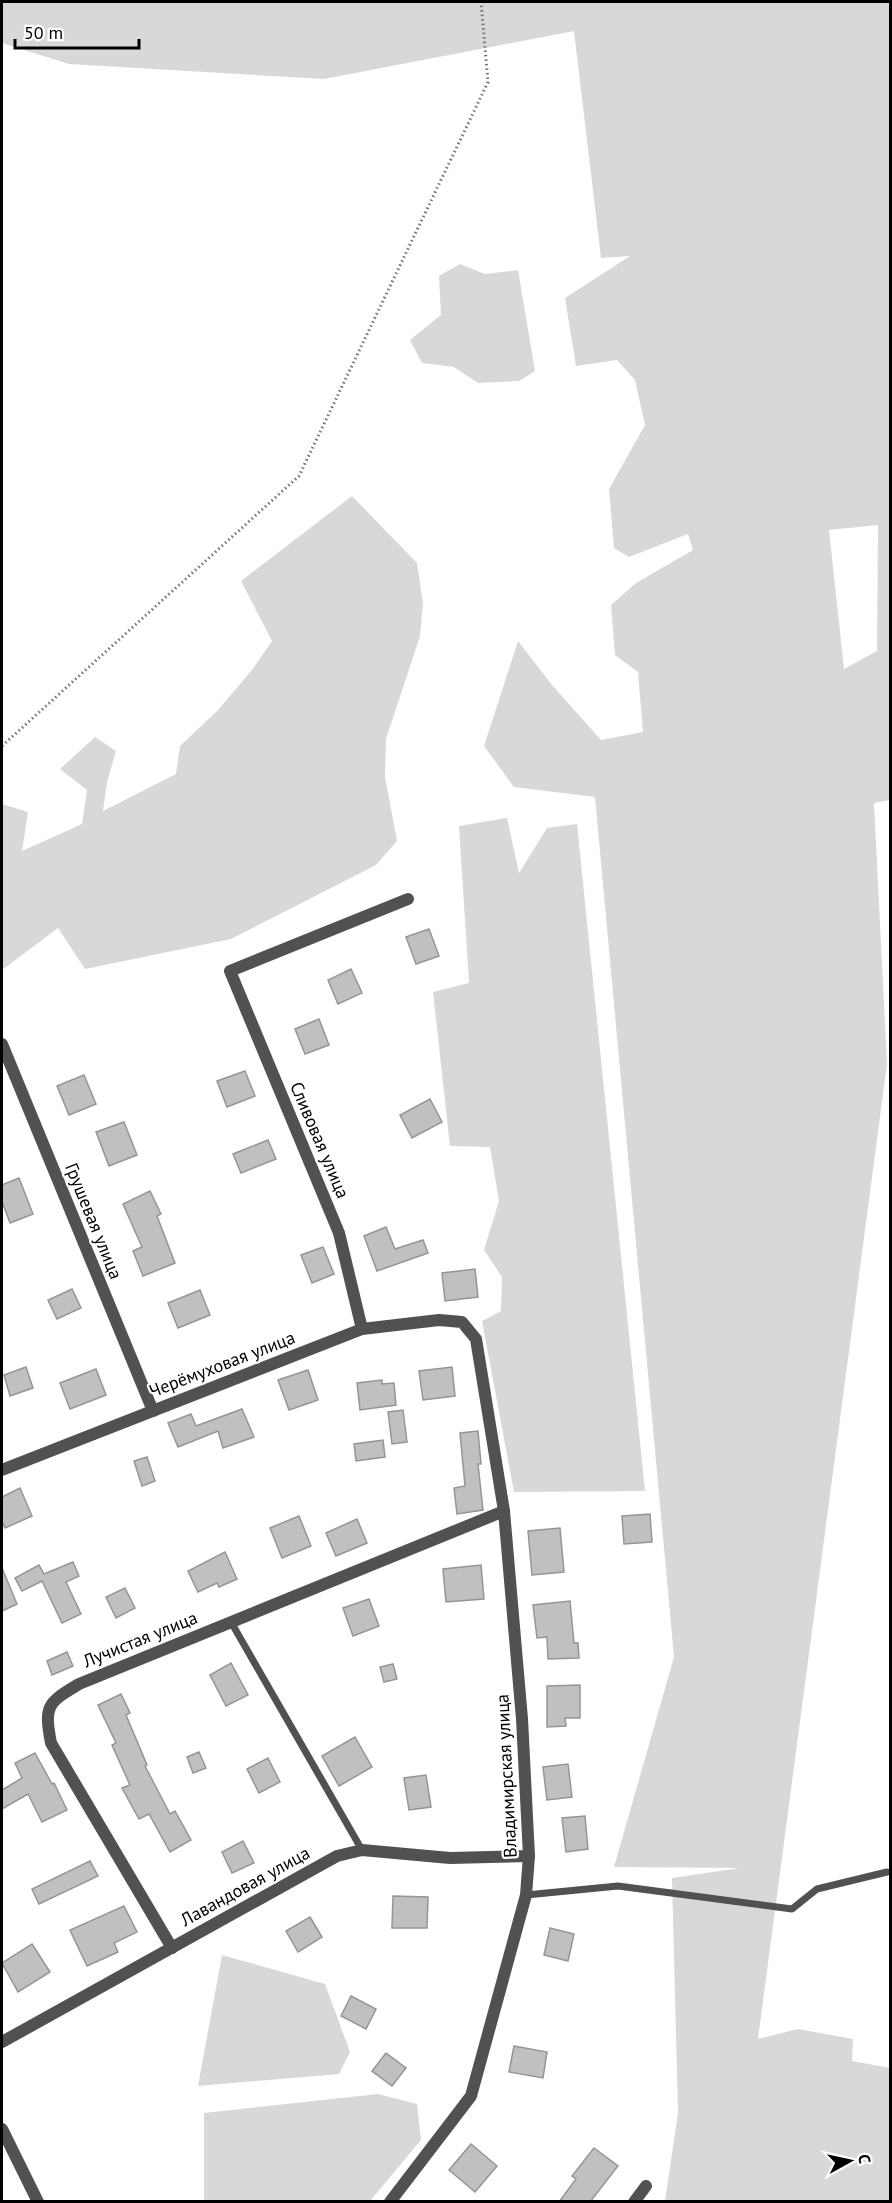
<svg xmlns="http://www.w3.org/2000/svg" width="892" height="2203" viewBox="0 0 892 2203" font-family="'PT Sans',sans-serif">
<rect width="100%" height="100%" fill="#fff"/>
<!-- green -->
<g fill="#d8d8d8" fill-rule="evenodd">
<path d="M 2,2 L 890,2 L 890,800 L 874,803 L 887,1064 L 758,2039 L 798,2029 L 853,2039 L 852,2061 L 890,2068 L 890,2201 L 665,2201 L 678,2113 L 672,1878 L 740,1868 L 614,1867 L 674,1657 L 595,797 L 514,787 L 484,746 L 518,641 L 552,685 L 601,740 L 643,732 L 638,672 L 615,655 L 611,605 L 636,583 L 693,550 L 688,534 L 629,557 L 614,548 L 609,489 L 645,425 L 635,380 L 617,360 L 576,366 L 565,298 L 630,256 L 601,258 L 574,31 L 324,79 L 69,64 L 2,43 ZM 878,525 L 877,651 L 844,669 L 829,530 Z"/>
<path d="M 460,264 L 485,274 L 518,270 L 535,371 L 519,381 L 478,383 L 454,367 L 422,363 L 410,340 L 441,315 L 439,276 Z"/>
<path d="M 352,496 L 417,563 L 423,604 L 420,636 L 386,739 L 385,777 L 397,841 L 376,865 L 231,939 L 85,969 L 58,928 L 2,970 L 2,804 L 28,812 L 22,851 L 82,824 L 87,790 L 60,769 L 95,737 L 116,751 L 107,782 L 103,811 L 176,774 L 180,746 L 218,710 L 252,670 L 272,641 L 241,581 Z"/>
<path d="M 507,818 L 519,873 L 547,828 L 577,824 L 645,1491 L 514,1492 L 482,1321 L 501,1311 L 502,1277 L 484,1250 L 499,1201 L 490,1147 L 450,1146 L 433,992 L 469,983 L 459,826 Z"/>
<path d="M 222,1955 L 325,1984 L 350,2052 L 339,2074 L 198,2086 Z"/>
<path d="M 378,2094 L 417,2104 L 421,2140 L 370,2201 L 204,2201 L 204,2113 Z"/>
</g>
<!-- building -->
<g fill="#c0c0c0" stroke="#959595" stroke-width="1.5">
<path d="M 429,929 L 439,956 L 416,964 L 406,937 Z"/>
<path d="M 351,969 L 362,993 L 338,1004 L 328,980 Z"/>
<path d="M 319,1019 L 329,1045 L 305,1054 L 295,1029 Z"/>
<path d="M 245,1071 L 255,1096 L 227,1107 L 217,1081 Z"/>
<path d="M 84,1075 L 96,1104 L 69,1115 L 57,1086 Z"/>
<path d="M 430,1099 L 442,1122 L 412,1138 L 400,1115 Z"/>
<path d="M 124,1122 L 137,1155 L 109,1166 L 96,1132 Z"/>
<path d="M 268,1140 L 276,1159 L 241,1173 L 233,1154 Z"/>
<path d="M 19,1178 L 33,1214 L 10,1223 L 2,1201 L 2,1185 Z"/>
<path d="M 150,1191 L 161,1214 L 157,1216 L 175,1263 L 143,1276 L 133,1251 L 142,1247 L 123,1204 Z"/>
<path d="M 386,1227 L 395,1249 L 423,1240 L 428,1253 L 377,1271 L 364,1236 Z"/>
<path d="M 323,1247 L 334,1274 L 312,1283 L 301,1255 Z"/>
<path d="M 475,1269 L 478,1297 L 445,1301 L 442,1273 Z"/>
<path d="M 72,1289 L 81,1308 L 57,1319 L 48,1300 Z"/>
<path d="M 200,1290 L 210,1315 L 178,1328 L 168,1303 Z"/>
<path d="M 26,1367 L 33,1388 L 10,1396 L 4,1375 Z"/>
<path d="M 452,1367 L 455,1396 L 423,1400 L 419,1371 Z"/>
<path d="M 96,1369 L 106,1395 L 70,1409 L 60,1383 Z"/>
<path d="M 308,1370 L 318,1400 L 289,1410 L 278,1380 Z"/>
<path d="M 382,1380 L 382,1384 L 394,1383 L 396,1405 L 360,1410 L 357,1383 Z"/>
<path d="M 242,1409 L 254,1437 L 223,1448 L 218,1431 L 178,1447 L 168,1423 L 191,1414 L 196,1426 Z"/>
<path d="M 403,1410 L 407,1442 L 392,1444 L 388,1412 Z"/>
<path d="M 478,1431 L 481,1464 L 478,1464 L 483,1510 L 457,1514 L 454,1488 L 465,1486 L 460,1433 Z"/>
<path d="M 383,1440 L 385,1457 L 356,1461 L 354,1444 Z"/>
<path d="M 147,1457 L 155,1481 L 142,1486 L 134,1461 Z"/>
<path d="M 20,1488 L 32,1516 L 5,1528 L 2,1521 L 2,1497 Z"/>
<path d="M 650,1514 L 652,1542 L 624,1544 L 622,1516 Z"/>
<path d="M 299,1516 L 311,1546 L 282,1558 L 270,1528 Z"/>
<path d="M 357,1519 L 367,1543 L 336,1556 L 326,1533 Z"/>
<path d="M 560,1528 L 564,1572 L 532,1575 L 528,1531 Z"/>
<path d="M 225,1552 L 237,1579 L 219,1587 L 217,1583 L 198,1592 L 188,1571 Z"/>
<path d="M 73,1562 L 79,1576 L 66,1582 L 81,1614 L 62,1623 L 42,1581 L 22,1591 L 15,1578 L 39,1565 L 44,1574 Z"/>
<path d="M 481,1565 L 484,1599 L 446,1602 L 443,1569 Z"/>
<path d="M 2,1568 L 17,1604 L 2,1611 Z"/>
<path d="M 125,1588 L 135,1608 L 116,1618 L 106,1597 Z"/>
<path d="M 369,1599 L 379,1626 L 353,1636 L 343,1608 Z"/>
<path d="M 570,1601 L 574,1643 L 578,1643 L 579,1658 L 548,1659 L 547,1637 L 537,1638 L 533,1605 Z"/>
<path d="M 67,1652 L 73,1666 L 52,1675 L 47,1661 Z"/>
<path d="M 231,1663 L 248,1695 L 226,1706 L 210,1675 Z"/>
<path d="M 393,1664 L 397,1679 L 384,1682 L 380,1667 Z"/>
<path d="M 580,1685 L 580,1718 L 565,1718 L 566,1726 L 547,1727 L 547,1686 Z"/>
<path d="M 121,1694 L 130,1713 L 126,1715 L 147,1765 L 145,1766 L 170,1814 L 175,1811 L 191,1840 L 170,1852 L 149,1814 L 139,1819 L 122,1788 L 130,1785 L 112,1745 L 116,1743 L 98,1705 Z"/>
<path d="M 355,1737 L 372,1767 L 339,1786 L 322,1756 Z"/>
<path d="M 199,1752 L 206,1768 L 193,1773 L 187,1757 Z"/>
<path d="M 35,1753 L 52,1784 L 54,1783 L 67,1810 L 42,1822 L 28,1794 L 2,1809 L 2,1790 L 22,1778 L 15,1763 Z"/>
<path d="M 268,1758 L 280,1782 L 259,1793 L 247,1769 Z"/>
<path d="M 568,1764 L 572,1797 L 547,1800 L 543,1767 Z"/>
<path d="M 426,1775 L 431,1807 L 409,1810 L 404,1778 Z"/>
<path d="M 585,1816 L 588,1849 L 566,1852 L 562,1818 Z"/>
<path d="M 243,1841 L 254,1863 L 232,1873 L 222,1852 Z"/>
<path d="M 90,1861 L 98,1876 L 39,1904 L 32,1889 Z"/>
<path d="M 393,1896 L 428,1897 L 427,1928 L 392,1928 Z"/>
<path d="M 124,1906 L 137,1932 L 114,1943 L 118,1952 L 87,1966 L 70,1930 Z"/>
<path d="M 310,1917 L 322,1937 L 298,1952 L 286,1931 Z"/>
<path d="M 550,1928 L 574,1934 L 568,1961 L 544,1955 Z"/>
<path d="M 32,1944 L 50,1972 L 18,1992 L 2,1963 Z"/>
<path d="M 351,1996 L 376,2009 L 366,2029 L 341,2016 Z"/>
<path d="M 514,2046 L 547,2052 L 543,2078 L 509,2072 Z"/>
<path d="M 386,2053 L 406,2068 L 392,2086 L 372,2071 Z"/>
<path d="M 471,2144 L 497,2166 L 475,2192 L 449,2170 Z"/>
<path d="M 594,2148 L 618,2166 L 590,2202 L 559,2202 L 576,2179 L 572,2176 Z"/>
</g>
<g fill="none" stroke-linecap="round" stroke-linejoin="round">
<!-- path -->
<path stroke="#737373" stroke-width="3" stroke-dasharray="1.5 3" stroke-linecap="butt" d="M 2,746 L 299,476 L 488,82 L 481,2"/>
<!-- service -->
<g stroke="#515151" stroke-width="7">
<path d="M 231,1622 L 362,1850"/>
<path d="M 526,1895 L 618,1886 L 792,1909 L 817,1889 L 887,1872"/>
</g>
<!-- minor -->
<g stroke="#515151" stroke-width="12">
<path d="M 2,1044 L 153,1411"/>
<path d="M 362,1329 L 339,1233 L 230,971 L 408,899"/>
<path d="M 2,1470 L 362,1329 L 439,1320 L 462,1322 L 476,1339 L 504,1511 L 522,1719 L 529,1856 L 526,1895 L 471,2096 L 390,2202"/>
<path d="M 172,1948 L 51,1743 C 44,1706 47,1703 79,1684 L 504,1511"/>
<path d="M 2,2042 L 337,1856 L 362,1850 L 450,1858 L 529,1856"/>
<path d="M 2,2129 L 38,2202"/>
<path d="M 634,2202 L 646,2186"/>
</g>
</g>
<g text-anchor="middle" dominant-baseline="central" stroke-width="4.5" stroke-linejoin="round" paint-order="stroke">
<!-- street labels -->
<g font-size="18" fill="#000" stroke="#fff">
<text transform="translate(320 1140) rotate(67)">Сливовая улица</text>
<text transform="translate(94 1221) rotate(68)">Грушевая улица</text>
<text transform="translate(222 1364) rotate(-21)">Черёмуховая улица</text>
<text transform="translate(140 1639) rotate(-22)">Лучистая улица</text>
<text transform="translate(506 1776) rotate(-93)">Владимирская улица</text>
<text transform="translate(245 1886) rotate(-29)">Лавандовая улица</text>
</g>
</g>
<!-- border -->
<rect width="892" height="2203" fill="none" stroke="#000000" stroke-width="6"/>
<!-- north arrow -->
<g transform="translate(850 2161) rotate(82)" stroke="#ffffff" stroke-width="4.5" paint-order="stroke">
<path d="M0-4.5L10 22L0 15L-10 22Z" fill="#000000"/>
<text y="-9" font-size="16" font-weight="bold" text-anchor="middle" fill="#000000">С</text>
</g>
<!-- scale -->
<path d="M15 39v9h124v-9" fill="none" stroke="#000000" stroke-width="3"/>
<text x="24" y="39" font-size="18" fill="#000000" stroke="#ffffff" stroke-width="4.5" paint-order="stroke">50 m</text>
</svg>
